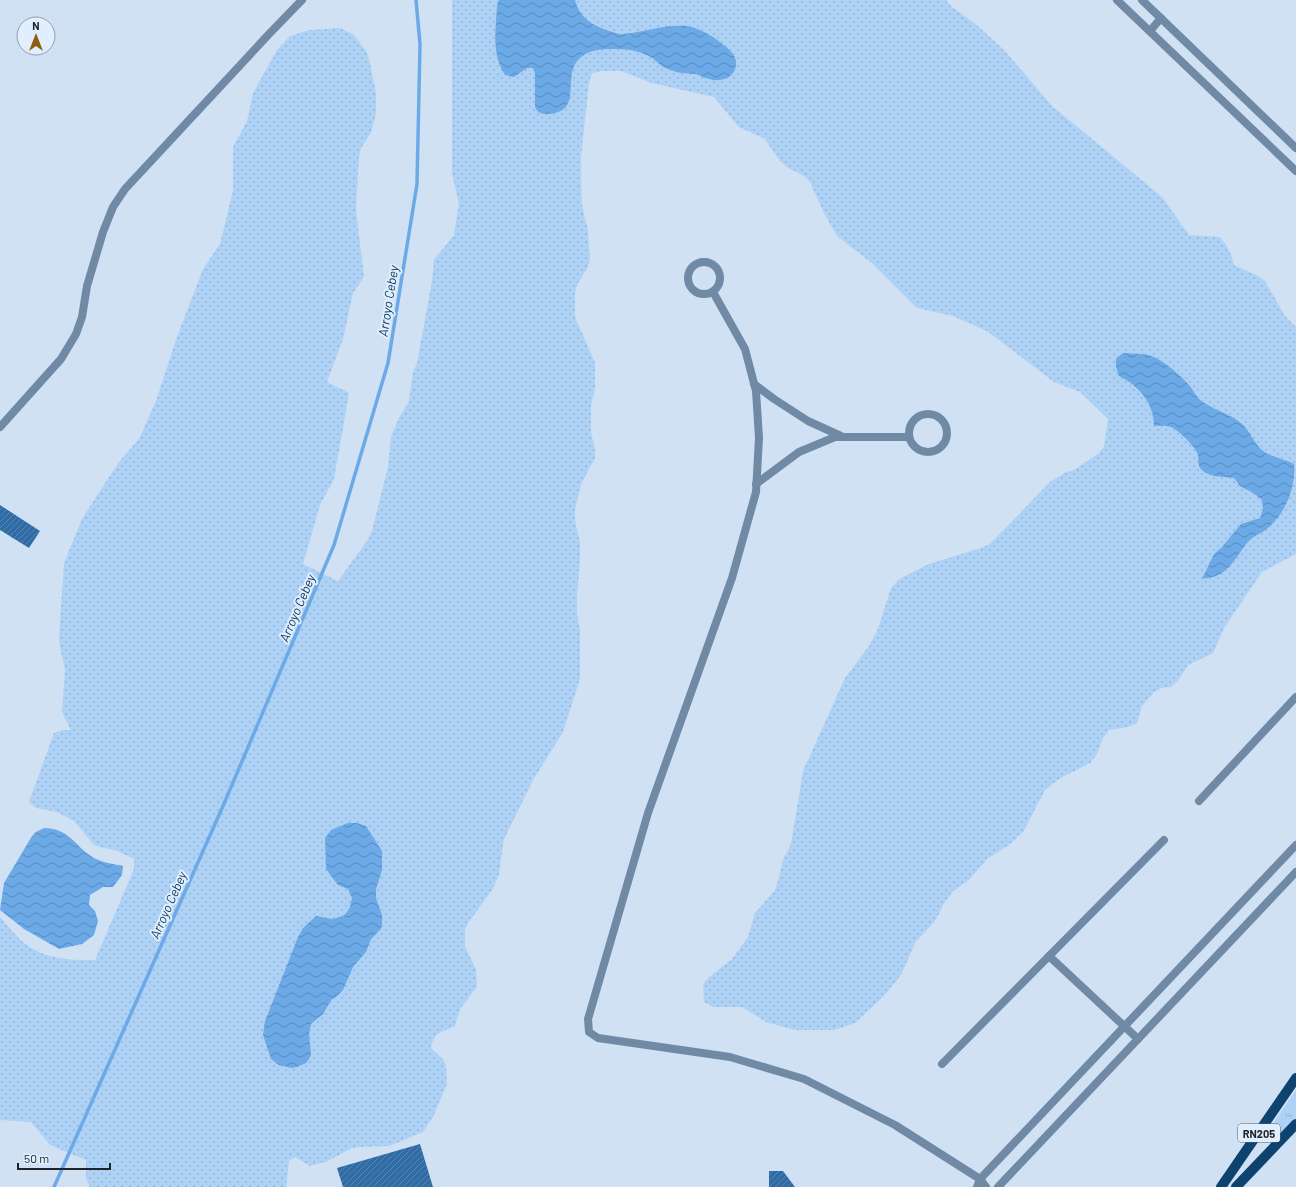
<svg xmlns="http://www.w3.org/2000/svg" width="1296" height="1187" viewBox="0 0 1296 1187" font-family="Barlow,sans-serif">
<defs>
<pattern id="grass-dots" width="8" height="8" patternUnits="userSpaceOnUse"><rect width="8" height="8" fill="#aed2f6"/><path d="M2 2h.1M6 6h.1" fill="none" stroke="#95b4d3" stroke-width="1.8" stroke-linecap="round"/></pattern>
<pattern id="park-tufts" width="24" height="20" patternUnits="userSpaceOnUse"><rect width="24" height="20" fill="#aed2f6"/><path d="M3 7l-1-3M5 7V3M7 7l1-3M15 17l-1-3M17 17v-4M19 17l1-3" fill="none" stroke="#95b4d3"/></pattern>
<pattern id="water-waves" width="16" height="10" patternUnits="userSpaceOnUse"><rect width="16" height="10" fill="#6caae7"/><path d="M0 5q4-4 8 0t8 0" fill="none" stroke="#588abb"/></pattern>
<pattern id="building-hatch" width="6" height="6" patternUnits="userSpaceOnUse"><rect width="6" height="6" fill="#2f6ca6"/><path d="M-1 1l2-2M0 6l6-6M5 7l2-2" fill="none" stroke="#5984ae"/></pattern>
</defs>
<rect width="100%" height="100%" fill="#d0e1f4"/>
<!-- grass -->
<path fill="url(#grass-dots)" d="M 452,0 L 946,0 L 951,6 L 978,26 L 1005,51 L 1052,106 L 1162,197 L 1189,235 L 1220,237 C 1228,246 1231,254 1234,265 L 1258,276 L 1265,281 L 1285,316 L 1296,327 L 1296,554 L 1262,572 L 1224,628 L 1213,653 L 1188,665 L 1178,681 L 1171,687 L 1162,688 L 1154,692 L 1142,706 L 1137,723 L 1128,727 L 1109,730 L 1103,738 L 1097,754 L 1090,763 L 1059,779 L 1045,790 L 1023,832 L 1009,845 L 987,859 L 969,880 L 953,891 L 943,905 L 939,914 L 934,922 L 915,943 L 901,975 L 883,997 L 855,1023 L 834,1030 L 795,1030 L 766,1022 L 742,1007 L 713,1007 L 704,1002 L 703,984 L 709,977 L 732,959 L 737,952 L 748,937 L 755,913 L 775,890 L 778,881 L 783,860 L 791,844 L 803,771 L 845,678 L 869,646 L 878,629 L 891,588 L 898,580 L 929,564 L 981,548 L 990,544 L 1050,482 L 1066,472 L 1074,470 L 1099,453 L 1104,446 L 1108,419 L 1080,392 L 1054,382 L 987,331 L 953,316 L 917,308 L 873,264 L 837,236 L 824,213 L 810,182 L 804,176 L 787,167 L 780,161 L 765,139 L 739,127 L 714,97 L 652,83 L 621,71 L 602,71 L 592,73 L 589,83 L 581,156 L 581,183 L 582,205 L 588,231 L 590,260 L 587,269 L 578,283 L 575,292 L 575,317 L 595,363 L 595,388 L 591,406 L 591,432 L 595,450 L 595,458 L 581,484 L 575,510 L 575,520 L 580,543 L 580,561 L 577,595 L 577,613 L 580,630 L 580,679 L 563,732 L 533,780 L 506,835 L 503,843 L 499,875 L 492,890 L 468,923 L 465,930 L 465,947 L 476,969 L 477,987 L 460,1009 L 455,1026 C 442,1032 434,1032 431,1048 L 443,1059 L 446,1065 L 447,1084 L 433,1117 L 423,1132 L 389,1146 L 361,1147 L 352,1148 L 328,1161 L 310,1166 L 295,1157 L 289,1161 L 286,1187 L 90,1187 L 86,1178 L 86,1160 L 50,1145 L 31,1122 L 0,1120 L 0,917 C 7,925 15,935 23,942 C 46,960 68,960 95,960 L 134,869 L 134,859 L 115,850 L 104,848 L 94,845 L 74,821 L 57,812 L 36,808 L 29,802 L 54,733 L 63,730 L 71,730 L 62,712 L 65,669 L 60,647 L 59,638 L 64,563 L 83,517 L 119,462 L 139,439 L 156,401 L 177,337 L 203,269 L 220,244 L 233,191 L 233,147 L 247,121 L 253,93 L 277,50 L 290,36 L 310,30 L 340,28 L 354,35 L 366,51 L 369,59 L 376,93 L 376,113 L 371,133 L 361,148 L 359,157 L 356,210 L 364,277 L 353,293 L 343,339 L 327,382 L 349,393 L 334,479 L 320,505 L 303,564 L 338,581 L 367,541 L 372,531 L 388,467 L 391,437 L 399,418 L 409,401 L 413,372 L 417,363 L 432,281 L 434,260 L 454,235 L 459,203 L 452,174 Z"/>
<!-- park -->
<path fill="url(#park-tufts)" d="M 1296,1090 L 1296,1119 L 1277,1139 L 1274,1141 L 1270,1140 L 1267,1137 L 1268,1131 Z"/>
<!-- water -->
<g fill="url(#water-waves)">
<path d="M 499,0 L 575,0 C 580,19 594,26 612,32 C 616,33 620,35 623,34 C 645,32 665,24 686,26 C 697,27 713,36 721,43 C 727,47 735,54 736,61 C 737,77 723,83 709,79 C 704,78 700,75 695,74 C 688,73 681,74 674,71 C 670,70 666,68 663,67 C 659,64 655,60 651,57 C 642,52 629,49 619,49 C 605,49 590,48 579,59 C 561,76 585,113 547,114 C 541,114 538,113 535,107 L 535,73 L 533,68 L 527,68 L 514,77 L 505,75 C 491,54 496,29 497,5 Z"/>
<path d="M 1124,353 C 1134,354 1145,353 1154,357 C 1167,363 1181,376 1190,386 C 1195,393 1198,400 1206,404 C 1217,411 1230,414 1241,423 C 1251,431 1254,446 1266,453 C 1275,458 1285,459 1294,464 C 1296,489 1285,513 1268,528 C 1263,533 1255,535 1250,540 C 1240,550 1233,567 1220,574 C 1215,577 1207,578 1202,579 L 1214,554 L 1222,547 L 1241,524 L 1260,518 L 1263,509 L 1262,500 L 1255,494 L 1240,486 L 1234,478 C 1224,476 1209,478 1202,470 C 1197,465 1199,461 1198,455 C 1196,447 1180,432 1173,428 C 1167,425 1160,426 1154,426 C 1154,403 1139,386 1119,376 L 1116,367 L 1116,358 Z"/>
<path d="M 348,823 L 357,823 L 366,826 L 382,851 L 382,870 L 376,889 L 376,898 L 382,915 L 382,924 L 381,929 L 371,939 L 366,952 L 353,967 L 343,990 L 336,997 L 332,999 L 323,1014 L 311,1024 L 309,1034 L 311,1055 L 309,1059 L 306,1063 L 297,1067 L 292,1068 L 279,1065 L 271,1059 L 263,1035 L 265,1021 L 298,937 L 303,928 L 316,916 L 333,919 L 345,915 L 350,907 L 352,898 L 348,889 L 338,885 L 326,869 L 325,838 L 331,830 Z"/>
<path d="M 44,828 C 71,828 76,849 96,859 C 104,863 115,864 123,866 L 122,875 L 113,887 L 103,887 L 90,895 L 89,905 L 95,911 L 98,921 L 94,935 L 82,944 L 59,949 L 24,929 L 0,910 L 4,883 L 32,836 L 36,832 Z"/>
</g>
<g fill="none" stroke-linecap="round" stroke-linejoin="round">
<!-- stream -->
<path stroke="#6caae7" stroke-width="3.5" d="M 54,1187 L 223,806 L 334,545 L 388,363 L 417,184 L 420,44 L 416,0"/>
</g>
<!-- building -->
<g fill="url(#building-hatch)">
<path d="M 0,505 L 40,531 L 29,548 L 0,530 Z"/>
<path d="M 420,1144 L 433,1187 L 343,1187 L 337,1168 Z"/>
<path d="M 769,1171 L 783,1171 L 795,1187 L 769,1187 Z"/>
</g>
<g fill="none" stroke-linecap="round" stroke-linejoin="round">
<!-- street -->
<g stroke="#708aa5" stroke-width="8">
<path d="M 1117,0 L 1296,171"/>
<path d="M 1142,0 L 1296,148"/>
<path d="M 1150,31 L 1161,18"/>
<circle cx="704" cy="278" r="16"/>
<path d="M 713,292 L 745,349 L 756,391 L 759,438 L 756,492 L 732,578 L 648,813 L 588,1019 L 589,1032 L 598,1038 L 730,1057 L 804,1079 L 895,1125 L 980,1179 L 986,1187"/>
<path d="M 754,384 L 774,399 L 808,421 L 841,436"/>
<circle cx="928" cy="433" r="19"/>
<path d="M 0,427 L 61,359 L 76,334 L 82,317 L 87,286 L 103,232 L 113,207 L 125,189 L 270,33 L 302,0"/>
<path d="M 756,484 L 799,452 L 835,437 L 909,437"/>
<path d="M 1199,801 L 1296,697"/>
<path d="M 1049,956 L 1138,1039"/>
<path d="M 942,1064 L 1164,840"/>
<path d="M 977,1187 L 980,1179 L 1296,845"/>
<path d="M 998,1187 L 1296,872"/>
</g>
<!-- primary -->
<g stroke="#0e4370" stroke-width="10">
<path d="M 1221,1187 L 1296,1078"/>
<path d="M 1236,1187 L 1296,1124"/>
</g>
</g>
<g text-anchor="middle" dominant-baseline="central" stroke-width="4" stroke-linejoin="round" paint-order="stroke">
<!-- shield labels -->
<rect fill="#e0eefd" stroke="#576069" stroke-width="1" x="1238" y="1124" width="42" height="18" rx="3"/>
<g font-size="11" font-weight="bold" fill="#1c232a">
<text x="1259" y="1133">RN205</text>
</g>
<!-- water labels -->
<g font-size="13" font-style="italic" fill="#0d3b63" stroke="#e0eefd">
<text transform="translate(388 301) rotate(-81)">Arroyo Cebey</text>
<text transform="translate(297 608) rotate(-67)">Arroyo Cebey</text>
<text transform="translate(168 905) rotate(-66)">Arroyo Cebey</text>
</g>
</g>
<!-- north arrow -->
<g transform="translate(36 36)"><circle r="19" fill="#e0eefd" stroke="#929da9"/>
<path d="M0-3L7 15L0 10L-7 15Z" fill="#905c0e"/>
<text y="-6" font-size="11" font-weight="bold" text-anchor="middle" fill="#1c232a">N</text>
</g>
<!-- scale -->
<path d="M18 1163v6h92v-6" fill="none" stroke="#1c232a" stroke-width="2"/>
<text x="24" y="1163" font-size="12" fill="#1c232a" stroke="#e0eefd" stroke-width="3" paint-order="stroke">50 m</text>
</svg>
